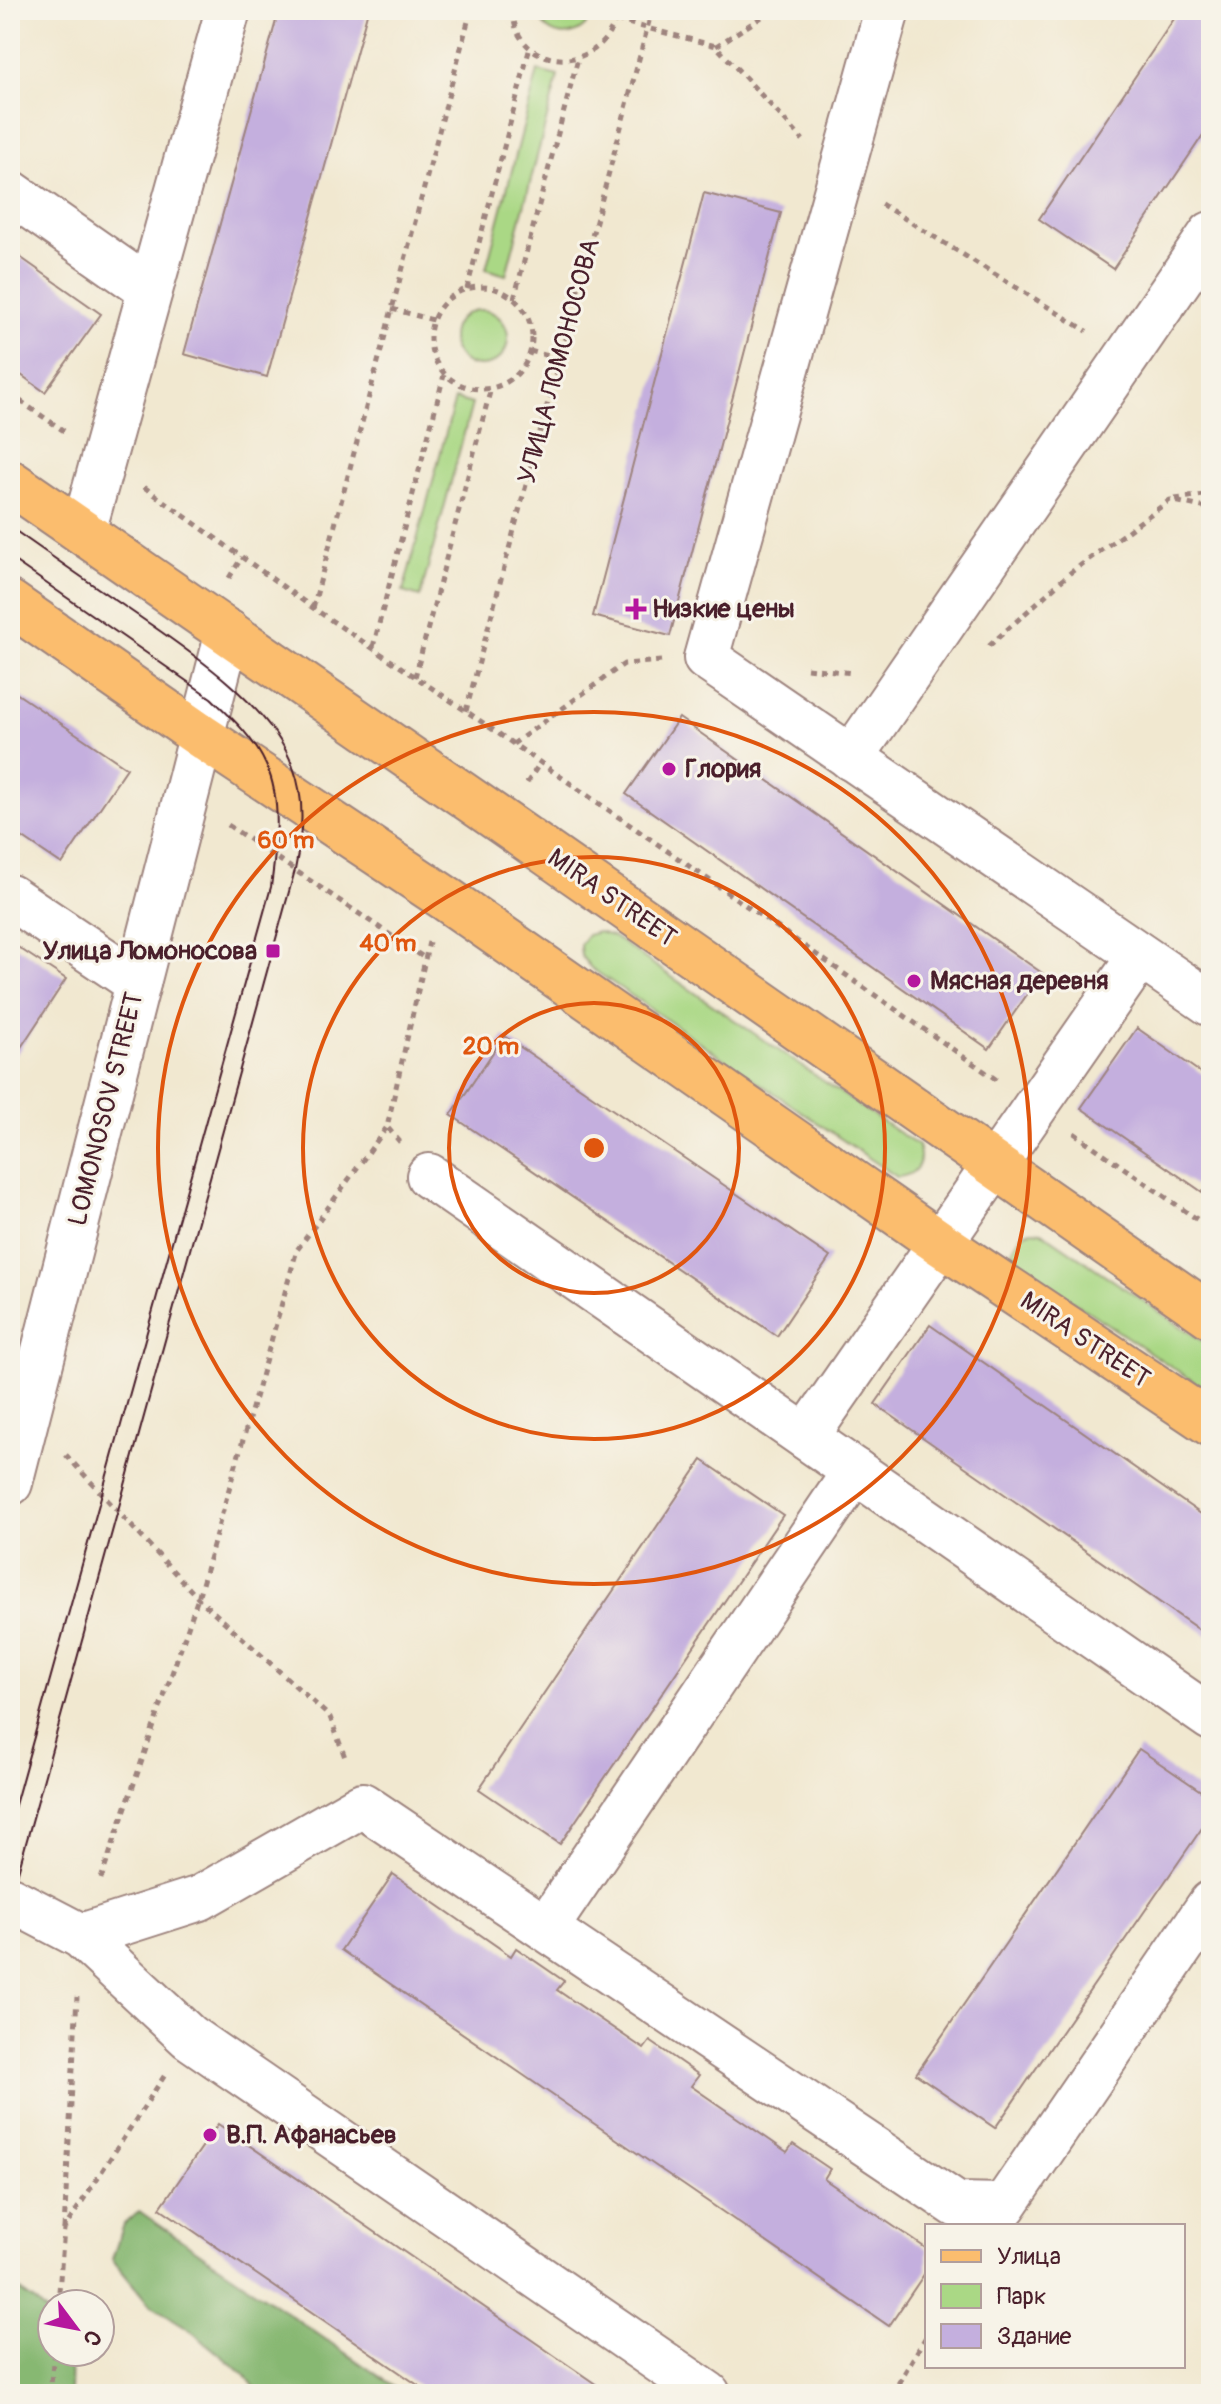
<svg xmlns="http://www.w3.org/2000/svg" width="1221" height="2404" viewBox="0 0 1221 2404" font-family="Pangolin,sans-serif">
<rect width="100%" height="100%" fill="#f7f3e8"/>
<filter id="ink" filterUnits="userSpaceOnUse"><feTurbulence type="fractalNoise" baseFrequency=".0125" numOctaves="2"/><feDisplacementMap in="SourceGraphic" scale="16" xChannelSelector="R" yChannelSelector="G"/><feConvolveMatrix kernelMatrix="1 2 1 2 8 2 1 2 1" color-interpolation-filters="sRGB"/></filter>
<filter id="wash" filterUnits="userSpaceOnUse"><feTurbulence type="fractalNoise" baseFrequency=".006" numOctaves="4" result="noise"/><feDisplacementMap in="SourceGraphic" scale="32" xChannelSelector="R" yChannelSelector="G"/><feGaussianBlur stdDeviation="1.8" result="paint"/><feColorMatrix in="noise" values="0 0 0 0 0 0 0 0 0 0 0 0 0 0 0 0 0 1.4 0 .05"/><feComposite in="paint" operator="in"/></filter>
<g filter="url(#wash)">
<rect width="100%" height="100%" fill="#f1e8d0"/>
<!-- green -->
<g fill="#aad885" stroke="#7a7c58" stroke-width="2">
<path d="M 537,10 L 594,10 C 585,42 544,44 537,10 Z"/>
<path d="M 538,71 L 558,76 L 506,275 L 486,269 Z"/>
<circle cx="480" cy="338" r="28"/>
<path d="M 455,399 L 472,404 L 420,597 L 403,592 Z"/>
<path d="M 598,932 L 612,936 L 918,1146 C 924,1163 916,1176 897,1177 L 591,968 L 581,956 L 580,945 L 587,935 Z"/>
<path d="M 1031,1231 L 1042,1232 L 1211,1347 L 1211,1393 L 1020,1266 L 1012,1250 L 1022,1234 Z"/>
</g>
<!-- forest -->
<g fill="#87b872" stroke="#686c4e" stroke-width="2">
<path d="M 139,2211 L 405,2394 L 260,2394 L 246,2376 L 186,2327 L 149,2304 L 112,2259 L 124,2224 Z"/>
<path d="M 10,2284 L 37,2303 L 52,2318 L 52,2352 L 71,2352 L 70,2392 L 67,2394 L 10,2394 Z"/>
</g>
<g id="blocks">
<!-- building -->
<g fill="#c4afde">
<path d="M 279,10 L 368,10 L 267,377 L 184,354 Z"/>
<path d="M 1180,10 L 1211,10 L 1211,123 L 1113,269 L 1039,219 Z"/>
<path d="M 704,193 L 781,213 L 670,636 L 593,616 Z"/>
<path d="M 10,250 L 101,314 L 45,392 L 10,367 Z"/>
<path d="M 10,689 L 127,768 L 62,864 L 10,829 Z"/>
<path d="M 679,718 L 1042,973 L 989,1049 L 626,794 Z"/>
<path d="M 10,942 L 66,979 L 10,1064 Z"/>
<path d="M 1137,1028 L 1211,1080 L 1211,1198 L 1081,1108 Z"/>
<path d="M 504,1036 L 830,1257 L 777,1336 L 451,1115 Z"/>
<path d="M 930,1325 L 1211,1521 L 1211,1638 L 875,1404 Z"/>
<path d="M 702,1460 L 783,1515 L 560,1844 L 479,1789 Z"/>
<path d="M 1139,1749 L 1211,1798 L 1211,1815 L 995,2128 L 916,2074 Z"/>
<path d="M 393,1874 L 511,1956 L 516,1948 L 564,1981 L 557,1990 L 644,2049 L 650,2041 L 699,2075 L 691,2086 L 787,2152 L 793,2144 L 830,2169 L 824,2179 L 927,2249 L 927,2270 L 889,2326 L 341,1950 Z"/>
<path d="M 218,2124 L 442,2278 L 610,2394 L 431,2394 L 160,2208 Z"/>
</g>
</g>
</g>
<g filter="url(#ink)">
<use href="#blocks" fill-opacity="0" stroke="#9e847e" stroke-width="2"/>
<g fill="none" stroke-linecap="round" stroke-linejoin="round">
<!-- minor casing -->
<g stroke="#9e847e" stroke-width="48">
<g id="minor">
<path d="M 887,10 L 706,658 L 1211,1004"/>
<path d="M 10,192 L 150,290"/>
<path d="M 83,532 L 228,10"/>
<path d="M 851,758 L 1211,234"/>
<path d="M 10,897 L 138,983"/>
<path d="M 429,1176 L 1211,1718"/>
<path d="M 806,1437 L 1140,956"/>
<path d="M 10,1483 L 228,632"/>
<path d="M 10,1899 L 81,1936 L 189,2037 L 708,2394"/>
<path d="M 546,1928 L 855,1471"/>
<path d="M 81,1936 L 200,1898 L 362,1805 L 957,2205 L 1004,2206 L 1211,1903"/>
</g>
</g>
<!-- major casing -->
<g stroke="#9e847e" stroke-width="48">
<g id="major">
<path d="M 10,482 L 501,821 L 1211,1316"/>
<path d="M 10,603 L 201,736 L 448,900 L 940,1243 L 1211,1424"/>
</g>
</g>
<!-- path -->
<g stroke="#9e847e" stroke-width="5" stroke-dasharray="6 6" stroke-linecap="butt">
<path d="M 513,10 C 513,71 604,80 618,10"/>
<path d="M 616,20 L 716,46 L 803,140"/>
<path d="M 716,46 L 773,10"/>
<path d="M 881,204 L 1087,331"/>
<circle cx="481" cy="338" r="51"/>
<path d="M 467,289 L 530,47"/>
<path d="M 514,299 L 578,58"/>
<path d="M 392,309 L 433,320"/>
<path d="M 530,351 L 560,359"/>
<path d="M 10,394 L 64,431"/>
<path d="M 144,487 L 313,608 L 466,711 L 997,1080"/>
<path d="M 1175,499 L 1211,494"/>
<path d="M 229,578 L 242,557"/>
<path d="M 313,608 L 471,10"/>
<path d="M 989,646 L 1070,573 L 1170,500 L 1211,509"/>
<path d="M 373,647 L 444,375"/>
<path d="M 807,668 L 853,673"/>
<path d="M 415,677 L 491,388"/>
<path d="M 466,711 L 652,10"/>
<path d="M 513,744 L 624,664 L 662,661"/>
<path d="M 527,783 L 540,763"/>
<path d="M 228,825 L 426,959"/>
<path d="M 1074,1133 L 1211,1229"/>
<path d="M 400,1142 L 387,1127 L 429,942"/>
<path d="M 66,1455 L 198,1598 L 330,1717 L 346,1760"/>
<path d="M 101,1879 L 198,1598 L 297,1250 L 387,1127"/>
<path d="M 64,2229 L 77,1997"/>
<path d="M 58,2304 L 64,2229 L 165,2075"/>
<path d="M 50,2394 L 54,2352"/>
<path d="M 892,2394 L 927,2335"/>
</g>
<!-- minor -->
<use href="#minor" stroke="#fff" stroke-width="44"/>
<!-- major -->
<use href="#major" stroke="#fbbd6e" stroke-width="44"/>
<!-- tram -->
<g stroke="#4a1f2b" stroke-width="2">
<path d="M 10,527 C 47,553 84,579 121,604 C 177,643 270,701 293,767 C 306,801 302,835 295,870 L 10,1901"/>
<path d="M 10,558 L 211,698 C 232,718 254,738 266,765 C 283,801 276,849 271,887 L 10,1823"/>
</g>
</g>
</g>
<!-- distance rings -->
<g fill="none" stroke="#e0560e" stroke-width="4">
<circle cx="594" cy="1148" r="145"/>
<circle cx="594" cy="1148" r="291"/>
<circle cx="594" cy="1148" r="436"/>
</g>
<!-- markers -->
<g fill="#b5179e" stroke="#f7f3e8" stroke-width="3">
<path d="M632 597h8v8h8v8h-8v8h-8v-8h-8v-8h8z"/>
<circle cx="669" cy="769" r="8"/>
<rect x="265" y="943" width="16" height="16" rx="4"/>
<circle cx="914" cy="981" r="8"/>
<circle cx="210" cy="2135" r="8"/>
</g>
<g text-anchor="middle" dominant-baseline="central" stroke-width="6" stroke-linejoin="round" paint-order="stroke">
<!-- street labels -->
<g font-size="26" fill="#4a1f2b" stroke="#f7f3e8">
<text transform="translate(559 361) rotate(-75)">УЛИЦА ЛОМОНОСОВА</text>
<text transform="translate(612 898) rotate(35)">MIRA STREET</text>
<text transform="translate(106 1109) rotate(-76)">LOMONOSOV STREET</text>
<text transform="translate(1085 1340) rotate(34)">MIRA STREET</text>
</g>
<!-- poi labels -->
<g font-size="26" font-weight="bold" fill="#4a1f2b" stroke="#f7f3e8" text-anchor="start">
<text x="652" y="609">Низкие цены</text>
<text x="685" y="769">Глория</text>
<text x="257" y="951" text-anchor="end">Улица Ломоносова</text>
<text x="930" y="981">Мясная деревня</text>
<text x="226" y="2135">В.П. Афанасьев</text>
</g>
</g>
<circle cx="594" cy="1148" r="12" fill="#e0560e" stroke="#f7f3e8" stroke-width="4"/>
<g font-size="24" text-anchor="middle" font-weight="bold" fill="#e0560e" stroke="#f7f3e8" stroke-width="6" stroke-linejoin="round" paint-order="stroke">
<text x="286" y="848">60 m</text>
<text x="388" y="951">40 m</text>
<text x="491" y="1054">20 m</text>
</g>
<!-- margin -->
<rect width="1221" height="2404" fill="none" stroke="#f7f3e8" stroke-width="40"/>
<!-- legend -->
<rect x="925" y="2224" width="260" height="144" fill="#f7f3e8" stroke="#b29e9c" stroke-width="2"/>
<rect x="941" y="2250" width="40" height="12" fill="#fbbd6e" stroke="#b29e9c" stroke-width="2"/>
<text x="997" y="2264" font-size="24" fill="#4a1f2b">Улица</text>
<rect x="941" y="2284" width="40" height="24" fill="#aad885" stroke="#b29e9c" stroke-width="2"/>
<text x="997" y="2304" font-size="24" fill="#4a1f2b">Парк</text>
<rect x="941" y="2324" width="40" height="24" fill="#c4afde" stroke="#b29e9c" stroke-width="2"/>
<text x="997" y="2344" font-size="24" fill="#4a1f2b">Здание</text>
<!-- north arrow -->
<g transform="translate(76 2328) rotate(122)"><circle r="38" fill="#f7f3e8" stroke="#b29e9c" stroke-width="2"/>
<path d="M0-6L14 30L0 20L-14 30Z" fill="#b5179e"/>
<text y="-12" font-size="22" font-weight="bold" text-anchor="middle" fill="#4a1f2b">С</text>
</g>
</svg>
